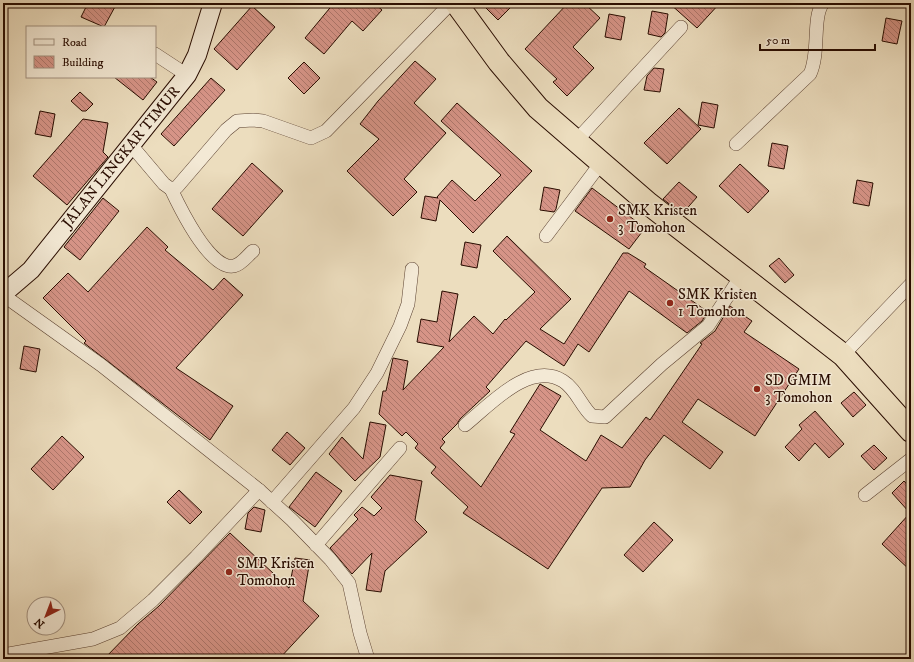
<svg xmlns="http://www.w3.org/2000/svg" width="914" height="662" viewBox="0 0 914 662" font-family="'IM FELL DW Pica',serif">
<defs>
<pattern id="building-back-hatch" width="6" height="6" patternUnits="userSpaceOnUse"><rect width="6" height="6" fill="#d69487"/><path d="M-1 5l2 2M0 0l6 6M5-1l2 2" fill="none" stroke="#ae776c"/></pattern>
</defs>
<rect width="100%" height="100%" fill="#ecddbe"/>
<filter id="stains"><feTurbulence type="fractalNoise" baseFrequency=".005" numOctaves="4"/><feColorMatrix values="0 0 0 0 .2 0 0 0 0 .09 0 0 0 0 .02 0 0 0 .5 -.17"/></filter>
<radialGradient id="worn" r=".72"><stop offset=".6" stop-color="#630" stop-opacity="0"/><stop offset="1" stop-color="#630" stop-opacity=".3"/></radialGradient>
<!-- building -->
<g fill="url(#building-back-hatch)" stroke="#290c00">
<path d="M 88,3 L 117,3 L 104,27 L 81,17 Z"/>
<path d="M 334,3 L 374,3 L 382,10 L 363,31 L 352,21 L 324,54 L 305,38 Z"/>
<path d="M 481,3 L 515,3 L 498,20 Z"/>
<path d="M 568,3 L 584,3 L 600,18 L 573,47 L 594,68 L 567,96 L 553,82 L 557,79 L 525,49 Z"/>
<path d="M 669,3 L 720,3 L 697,28 Z"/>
<path d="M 252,6 L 275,27 L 237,70 L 214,49 Z"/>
<path d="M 652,11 L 668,14 L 665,33 L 661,37 L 648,34 Z"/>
<path d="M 609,14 L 625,17 L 621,40 L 605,37 Z"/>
<path d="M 886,18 L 902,21 L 897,44 L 882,41 Z"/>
<path d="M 415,61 L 436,79 L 414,103 L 446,133 L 404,179 L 417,192 L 393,216 L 347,171 L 379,139 L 360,124 L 378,101 Z"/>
<path d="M 304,62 L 320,78 L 304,94 L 288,78 Z"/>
<path d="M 654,68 L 664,69 L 660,92 L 644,90 L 647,76 Z"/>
<path d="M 114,77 L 150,77 L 157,82 L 143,100 Z"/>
<path d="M 211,78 L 225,90 L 174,146 L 161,134 Z"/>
<path d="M 80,92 L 93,104 L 86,111 L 82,111 L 71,101 Z"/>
<path d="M 702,102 L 718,105 L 714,128 L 698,125 Z"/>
<path d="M 457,103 L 532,171 L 473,233 L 440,200 L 436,221 L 421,218 L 425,196 L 438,198 L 437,197 L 452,180 L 475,201 L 501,175 L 441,121 Z"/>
<path d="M 679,108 L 701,129 L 667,164 L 644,143 Z"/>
<path d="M 40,111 L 55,114 L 51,137 L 35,134 Z"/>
<path d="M 83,119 L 108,123 L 103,152 L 108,157 L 67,205 L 33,176 Z"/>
<path d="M 772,143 L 788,146 L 784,169 L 768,166 Z"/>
<path d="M 252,163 L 283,191 L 243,236 L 212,209 Z"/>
<path d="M 740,164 L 769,191 L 748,213 L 719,186 Z"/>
<path d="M 857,180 L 873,183 L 869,206 L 853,203 Z"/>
<path d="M 679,182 L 697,197 L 682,214 L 663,199 Z"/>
<path d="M 544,187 L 560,190 L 556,209 L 554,212 L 540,210 Z"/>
<path d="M 592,188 L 645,228 L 629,249 L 575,211 Z"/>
<path d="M 103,198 L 119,211 L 80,260 L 64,247 Z"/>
<path d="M 147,227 L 168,247 L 165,250 L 213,290 L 224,278 L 243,295 L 176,368 L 233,406 L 210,440 L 84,343 L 86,341 L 43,298 L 68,273 L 88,292 Z"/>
<path d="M 507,236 L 571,299 L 540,329 L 564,344 L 623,253 L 628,253 L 646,264 L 644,267 L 708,312 L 702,321 L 687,333 L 629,291 L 589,352 L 578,344 L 564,366 L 526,341 L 486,387 L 490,391 L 460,419 L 457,424 L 442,439 L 445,442 L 440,448 L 481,487 L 515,434 L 510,432 L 540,384 L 561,396 L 540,430 L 586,461 L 601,435 L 622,448 L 646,417 L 650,420 L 702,344 L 700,343 L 715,331 L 730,306 L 752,321 L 744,332 L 799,369 L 755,436 L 698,399 L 682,422 L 723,452 L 710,469 L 664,435 L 645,460 L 630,487 L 602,488 L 548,569 L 463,513 L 468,507 L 431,473 L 436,467 L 415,448 L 418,444 L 406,432 L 402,436 L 379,414 L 383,391 L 386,391 L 393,358 L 408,361 L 403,390 L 444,347 L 417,342 L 421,319 L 437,322 L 442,291 L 458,294 L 449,342 L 474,316 L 493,334 L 505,319 L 506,320 L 535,292 L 493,251 Z"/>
<path d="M 465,242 L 481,245 L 477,268 L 461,265 Z"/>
<path d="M 779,258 L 794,275 L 785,283 L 769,266 Z"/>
<path d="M 24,346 L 40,349 L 36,372 L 20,369 Z"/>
<path d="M 854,392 L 866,405 L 853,417 L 841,403 Z"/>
<path d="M 815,411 L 844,444 L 829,458 L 815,443 L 799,461 L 785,447 L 802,429 L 799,425 Z"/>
<path d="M 370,422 L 386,425 L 380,457 L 355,481 L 329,454 L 342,437 L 363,459 Z"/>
<path d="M 287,432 L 305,448 L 290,465 L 272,450 Z"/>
<path d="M 62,436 L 84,457 L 53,490 L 31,469 Z"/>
<path d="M 874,445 L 887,458 L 874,470 L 861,456 Z"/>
<path d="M 316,472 L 342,491 L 315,527 L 289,507 Z"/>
<path d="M 390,475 L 422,481 L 415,520 L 427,532 L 385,571 L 381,592 L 366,590 L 372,553 L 352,574 L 330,548 L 358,519 L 354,515 L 362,507 L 374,516 L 382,508 L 371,497 Z"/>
<path d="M 904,481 L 911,489 L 911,571 L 882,544 L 910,513 L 892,493 Z"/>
<path d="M 179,490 L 202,512 L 190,524 L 167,502 Z"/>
<path d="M 254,507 L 265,510 L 261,532 L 245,529 L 248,513 Z"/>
<path d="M 654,522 L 673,540 L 643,572 L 624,555 Z"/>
<path d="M 230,533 L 289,588 L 295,558 L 310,560 L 303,601 L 319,616 L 279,659 L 104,659 L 138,624 L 159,606 Z"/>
</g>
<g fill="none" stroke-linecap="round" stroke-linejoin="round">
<!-- minor casing -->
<g stroke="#5a4030" stroke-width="14">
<g id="minor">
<path d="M 155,54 L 187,75"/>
<path d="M 576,141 L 681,27"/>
<path d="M 736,144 L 810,74 C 820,53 812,17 823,3"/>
<path d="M 131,145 L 164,184 L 171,189 L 177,187 L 226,130 L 237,121 L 253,120 L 263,121 L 311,138 L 326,131 L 451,3"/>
<path d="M 171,189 C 179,206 210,271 234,266 C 242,264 247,256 253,251"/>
<path d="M 546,236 L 601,163"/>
<path d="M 3,295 L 101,365 L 259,490 L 292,520 L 330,559 L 349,583 L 360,633 L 368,659"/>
<path d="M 843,355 L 911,284"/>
<path d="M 465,425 C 489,406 529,360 563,381 C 576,389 581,406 592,416 L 605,417 L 662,364 L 708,326 L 741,276"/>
<path d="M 865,495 L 911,459"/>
<path d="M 272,502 L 354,408 L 377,373 L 400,326 L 408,304 L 412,269"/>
<path d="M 316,545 L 400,448"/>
<path d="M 3,655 L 93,639 L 120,628 L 153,600 L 196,557 L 259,490"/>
</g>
</g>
<!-- secondary casing -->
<g stroke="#290c00" stroke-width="20">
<path id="secondary" d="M 3,294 L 31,270 L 187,75 L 197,55 L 213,3"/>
</g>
<!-- trunk casing -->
<g stroke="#290c00" stroke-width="24">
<path id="trunk" d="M 456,3 L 499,62 L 538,108 L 649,204 L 843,355 L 911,431"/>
</g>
<!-- minor -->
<use href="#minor" stroke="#f3e9d5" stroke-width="13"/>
<!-- secondary -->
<use href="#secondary" stroke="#f3e9d5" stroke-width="18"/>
<!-- trunk -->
<use href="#trunk" stroke="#ecddbe" stroke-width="22"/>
</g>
<!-- markers -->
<g fill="#8f2418" stroke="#f3e9d5" stroke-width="1.5">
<circle cx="610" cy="219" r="4"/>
<circle cx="670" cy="303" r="4"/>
<circle cx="757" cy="389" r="4"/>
<circle cx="229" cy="572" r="4"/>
</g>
<g text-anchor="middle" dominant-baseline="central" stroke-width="3" stroke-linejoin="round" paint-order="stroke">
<!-- street labels -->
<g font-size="15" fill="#290c00" stroke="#f3e9d5">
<text transform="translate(121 157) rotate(-51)">JALAN LINGKAR TIMUR</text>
</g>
<!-- poi labels -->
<g font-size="15" fill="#290c00" stroke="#f3e9d5" text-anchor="start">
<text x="618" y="210">SMK Kristen<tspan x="618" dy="17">3 Tomohon</tspan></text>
<text x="678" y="294">SMK Kristen<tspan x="678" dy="17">1 Tomohon</tspan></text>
<text x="765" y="380">SD GMIM<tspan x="765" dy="17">3 Tomohon</tspan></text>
<text x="237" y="563">SMP Kristen<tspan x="237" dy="17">Tomohon</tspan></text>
</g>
</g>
<!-- margin -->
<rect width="914" height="662" fill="none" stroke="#ecddbe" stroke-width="16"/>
<rect x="4" y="4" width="906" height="654" fill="none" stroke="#290c00" stroke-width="2"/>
<rect x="8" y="8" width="898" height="646" fill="none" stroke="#290c00"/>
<!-- legend -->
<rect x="26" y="26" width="130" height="52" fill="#f3e9d5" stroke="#a29180"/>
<rect x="34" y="39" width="20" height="6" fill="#f3e9d5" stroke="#a29180"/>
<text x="62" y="46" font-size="12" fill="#290c00">Road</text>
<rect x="34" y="56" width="20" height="12" fill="url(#building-back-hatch)" stroke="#a29180"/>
<text x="62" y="66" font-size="12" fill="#290c00">Building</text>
<!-- north arrow -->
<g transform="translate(46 616) rotate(222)"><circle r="19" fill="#f3e9d5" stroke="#a29180"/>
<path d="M0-3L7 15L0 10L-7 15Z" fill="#8f2418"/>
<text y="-6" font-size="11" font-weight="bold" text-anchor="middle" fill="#290c00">N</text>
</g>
<!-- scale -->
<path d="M760 44v6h115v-6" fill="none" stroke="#290c00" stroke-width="2"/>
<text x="766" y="44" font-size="12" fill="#290c00" stroke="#f3e9d5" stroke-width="3" paint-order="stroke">50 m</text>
<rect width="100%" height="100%" filter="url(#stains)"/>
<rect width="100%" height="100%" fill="url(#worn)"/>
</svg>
